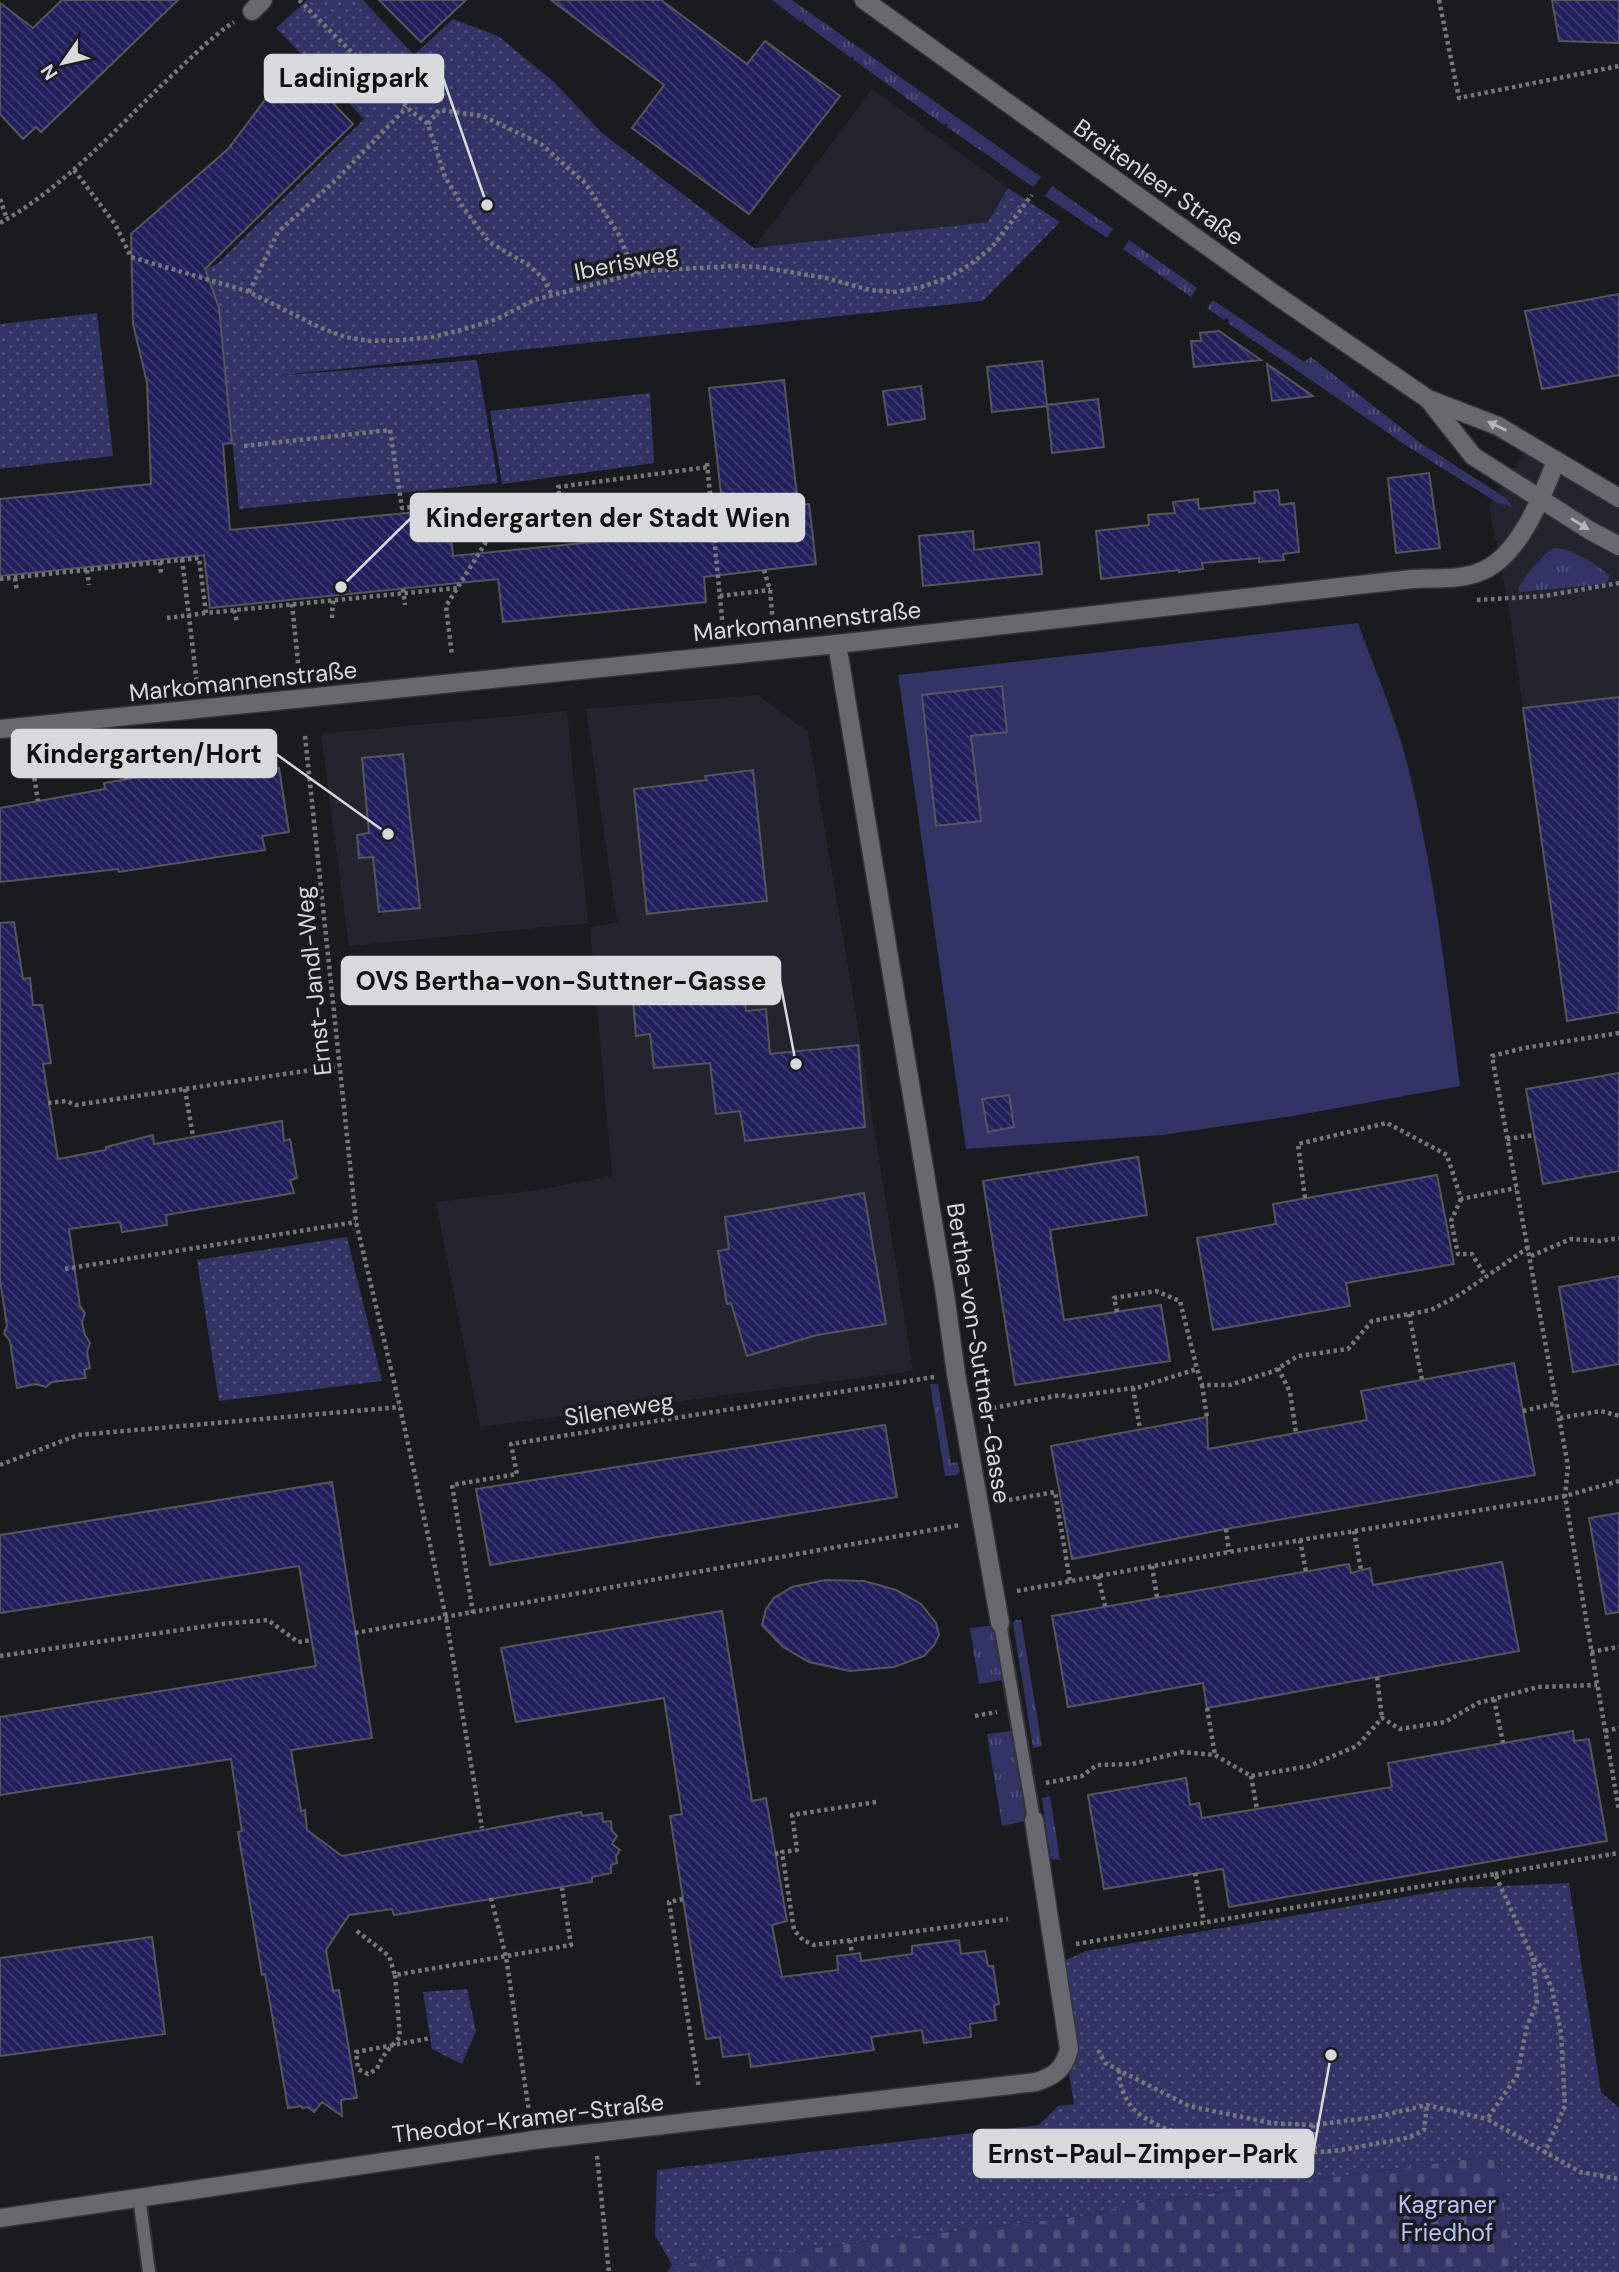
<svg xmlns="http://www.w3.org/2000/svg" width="1619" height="2272" viewBox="0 0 1619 2272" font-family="'DM Sans',sans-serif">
<defs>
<pattern id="grass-tufts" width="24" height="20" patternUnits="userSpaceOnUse" patternTransform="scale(1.75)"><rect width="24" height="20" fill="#323466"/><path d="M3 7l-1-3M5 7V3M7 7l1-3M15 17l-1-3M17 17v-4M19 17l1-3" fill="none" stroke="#4f517b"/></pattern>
<pattern id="cemetery-stones" width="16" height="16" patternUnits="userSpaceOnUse" patternTransform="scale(1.75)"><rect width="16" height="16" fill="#323466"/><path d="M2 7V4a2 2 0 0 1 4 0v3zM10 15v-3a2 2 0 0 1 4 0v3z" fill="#4f517b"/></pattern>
<pattern id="park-dots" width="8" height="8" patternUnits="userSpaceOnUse" patternTransform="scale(1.75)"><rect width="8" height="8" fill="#323466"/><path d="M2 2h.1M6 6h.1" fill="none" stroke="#4f517b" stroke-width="1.8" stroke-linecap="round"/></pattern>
<pattern id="building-back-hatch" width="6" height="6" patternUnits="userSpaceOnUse" patternTransform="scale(1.75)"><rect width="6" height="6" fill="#211f5c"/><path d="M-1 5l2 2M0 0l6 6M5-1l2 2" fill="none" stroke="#403f73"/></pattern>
</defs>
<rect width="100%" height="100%" fill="#1a1b1f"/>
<!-- built -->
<g fill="#23242e">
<path d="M 872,89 L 1008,188 L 988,222 L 754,248 Z"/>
<path d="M 1534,439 L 1619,488 L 1619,1012 L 1567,1021 L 1509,608 L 1489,506 Z"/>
<path d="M 758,695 L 808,732 L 851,984 L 913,1371 L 480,1427 L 436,1202 L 538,1190 L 612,1176 L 590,927 L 617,922 L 586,709 Z"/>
<path d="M 567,711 L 588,923 L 349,946 L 321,734 Z"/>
</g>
<!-- grass -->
<g fill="url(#grass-tufts)">
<path d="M 772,0 L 792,0 L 1041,177 L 1033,187 L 947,127 L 948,125 L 946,123 L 944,125 L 854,60 L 853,56 L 851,58 L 804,23 L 803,19 L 801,22 Z"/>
<path d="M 1052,186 L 1113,229 L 1107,238 L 1045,196 Z"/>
<path d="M 1129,240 L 1197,288 L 1191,297 L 1123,249 Z"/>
<path d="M 1213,300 L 1304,362 L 1311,357 L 1422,444 L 1507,499 L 1512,507 L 1498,503 L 1407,446 L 1251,339 L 1228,323 L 1229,320 L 1226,318 L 1224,320 L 1207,308 Z"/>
<path d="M 1554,548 C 1572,548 1595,564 1609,575 L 1608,581 L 1603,584 L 1521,592 L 1518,590 C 1518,583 1545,552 1554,548 Z"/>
<path d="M 938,1384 L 951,1463 L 957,1462 L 960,1471 L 957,1475 L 945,1476 L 930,1384 Z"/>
<path d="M 1015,1620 L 1021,1620 L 1042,1746 L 1033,1748 L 1013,1623 Z"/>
<path d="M 995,1625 L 1005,1680 L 979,1684 L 970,1628 Z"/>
<path d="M 1013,1731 L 1027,1818 L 1025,1821 L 1002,1826 L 987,1734 Z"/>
<path d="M 1050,1796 L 1060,1860 L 1052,1859 L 1050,1856 L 1042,1798 Z"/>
</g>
<!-- cemetery -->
<path fill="url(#cemetery-stones)" d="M 1499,2155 L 1512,2272 L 667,2272 L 672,2265 L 1090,2215 L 1131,2204 Z"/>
<!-- park -->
<g fill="url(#park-dots)">
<path d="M 307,0 L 363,0 L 414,55 L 453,19 L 498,36 L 554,82 L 602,133 L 754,248 L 988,222 L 1008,188 L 1060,222 L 983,301 L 273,376 L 477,360 L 498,483 L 239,509 L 219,308 L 205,269 L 217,264 L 364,119 L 276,28 Z"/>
<path d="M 97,313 L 113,456 L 0,469 L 0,324 Z"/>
<path d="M 650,393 L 654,463 L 502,484 L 490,411 Z"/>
<path d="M 347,1237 L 382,1381 L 219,1401 L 197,1260 Z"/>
<path d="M 1569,1883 L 1601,2092 L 1619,2108 L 1619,2272 L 1512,2272 L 1499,2155 L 1131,2204 L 1090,2215 L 672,2265 L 655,2235 L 657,2170 L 1039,2125 L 1058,2106 L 1074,2104 L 1051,1967 L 1086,1951 L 1457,1888 Z"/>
<path d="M 467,1989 L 476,2031 L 462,2064 L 432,2049 L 423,1992 Z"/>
</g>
<!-- pitch -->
<path fill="#323466" d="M 1358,623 C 1374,668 1394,713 1406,759 C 1434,866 1446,977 1460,1086 L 1293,1116 L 1162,1135 L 966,1149 L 898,675 Z"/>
<!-- building -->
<g fill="url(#building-back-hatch)" stroke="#56565c" stroke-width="2">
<path d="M 62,0 L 178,0 L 41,132 L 36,127 L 23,139 L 0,114 L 0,3 L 33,28 Z"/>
<path d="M 379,0 L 466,0 L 421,42 Z"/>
<path d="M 551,0 L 661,0 L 747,64 L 765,41 L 840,96 L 749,214 L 632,128 L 664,85 Z"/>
<path d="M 1552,0 L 1619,0 L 1619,43 L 1559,41 Z"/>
<path d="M 306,75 L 353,124 L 205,269 L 219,308 L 232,443 L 223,444 L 230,530 L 448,509 L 453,556 L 725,529 L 709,388 L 784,380 L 798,505 L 809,504 L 816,564 L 704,577 L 706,602 L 503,622 L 498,579 L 210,608 L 204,555 L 0,576 L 0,499 L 151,484 L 147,382 L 133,324 L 131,234 L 228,149 L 274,88 Z"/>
<path d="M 1619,294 L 1619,375 L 1542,389 L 1525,311 Z"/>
<path d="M 1219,331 L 1261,360 L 1194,367 L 1191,341 L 1201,341 L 1200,333 Z"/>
<path d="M 1042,361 L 1047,406 L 992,412 L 987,367 Z"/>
<path d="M 1267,364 L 1313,396 L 1272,401 Z"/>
<path d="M 921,386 L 925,419 L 888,425 L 883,391 Z"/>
<path d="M 1098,399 L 1104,447 L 1052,453 L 1047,405 Z"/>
<path d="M 1429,473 L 1440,548 L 1396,553 L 1388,478 Z"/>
<path d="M 1278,490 L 1280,505 L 1294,503 L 1299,552 L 1283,554 L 1284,560 L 1259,562 L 1259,558 L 1202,563 L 1203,569 L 1179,572 L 1179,570 L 1101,579 L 1096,531 L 1149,525 L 1148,515 L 1175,513 L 1173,502 L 1198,499 L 1199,509 L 1255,503 L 1254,492 Z"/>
<path d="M 973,531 L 974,550 L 1039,542 L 1042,574 L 923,586 L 919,536 Z"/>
<path d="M 1002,686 L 1007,732 L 971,736 L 981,821 L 936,826 L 922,695 Z"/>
<path d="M 1619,697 L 1619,1012 L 1567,1021 L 1523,708 Z"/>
<path d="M 403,754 L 420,908 L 379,912 L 373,857 L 359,858 L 357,835 L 369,833 L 362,758 Z"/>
<path d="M 252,758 L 252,772 L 279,768 L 289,832 L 262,836 L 265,850 L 119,872 L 118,869 L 0,882 L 0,808 L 105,789 L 104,783 Z"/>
<path d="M 753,770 L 767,901 L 647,914 L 634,789 L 707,780 L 705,776 Z"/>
<path d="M 14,922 L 23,979 L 30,978 L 33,1005 L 42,1005 L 51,1063 L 43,1064 L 58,1159 L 106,1150 L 106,1147 L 153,1135 L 154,1144 L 282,1121 L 284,1141 L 290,1139 L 297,1178 L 290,1180 L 294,1193 L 166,1215 L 167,1225 L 122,1232 L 120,1222 L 69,1229 L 80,1306 L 85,1313 L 82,1322 L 85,1335 L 90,1343 L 87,1352 L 90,1368 L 84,1370 L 86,1378 L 52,1382 L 46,1387 L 35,1384 L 17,1388 L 10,1341 L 4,1333 L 7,1326 L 0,1280 L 0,923 Z"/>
<path d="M 742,974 L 746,1011 L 766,1009 L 770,1054 L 858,1045 L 865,1127 L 745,1141 L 740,1111 L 716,1114 L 710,1063 L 654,1068 L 650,1034 L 636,1036 L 632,987 Z"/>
<path d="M 1619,1073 L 1619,1171 L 1543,1184 L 1526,1089 Z"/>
<path d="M 1009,1095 L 1014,1127 L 988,1132 L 982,1099 Z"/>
<path d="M 1138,1157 L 1147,1215 L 1050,1230 L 1064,1320 L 1161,1305 L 1170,1361 L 1015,1385 L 983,1181 Z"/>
<path d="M 1437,1175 L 1454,1264 L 1346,1283 L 1350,1306 L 1213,1330 L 1197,1238 L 1276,1224 L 1273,1204 Z"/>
<path d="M 864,1193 L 886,1324 L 817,1335 L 747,1356 L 731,1303 L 727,1304 L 718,1251 L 729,1249 L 725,1217 Z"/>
<path d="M 1619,1276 L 1619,1364 L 1573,1372 L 1559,1287 Z"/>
<path d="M 1514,1363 L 1535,1475 L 1226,1529 L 1072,1559 L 1051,1446 L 1207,1417 L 1208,1449 L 1367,1420 L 1361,1391 Z"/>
<path d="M 885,1425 L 897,1497 L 490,1565 L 476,1489 Z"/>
<path d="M 332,1482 L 372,1738 L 291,1750 L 301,1811 L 305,1810 L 307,1830 L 342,1856 L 581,1812 L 582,1816 L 602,1813 L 603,1822 L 611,1821 L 612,1831 L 617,1836 L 612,1844 L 620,1850 L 616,1856 L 617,1863 L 611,1865 L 611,1873 L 592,1877 L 592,1882 L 394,1915 L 392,1909 L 349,1915 L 326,1950 L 333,1991 L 339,1990 L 357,2098 L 341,2100 L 342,2116 L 322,2102 L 314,2112 L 308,2107 L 302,2108 L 301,2106 L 288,2108 L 265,1974 L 262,1975 L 238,1832 L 242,1831 L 231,1759 L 0,1795 L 0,1717 L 316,1666 L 299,1566 L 0,1613 L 0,1535 Z"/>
<path d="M 1619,1513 L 1619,1612 L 1606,1614 L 1589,1518 Z"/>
<path d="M 1502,1562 L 1519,1651 L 1207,1708 L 1203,1683 L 1068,1707 L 1052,1616 L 1349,1564 L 1351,1573 L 1370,1568 L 1373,1585 Z"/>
<path d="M 825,1580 L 864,1581 L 896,1590 L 921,1604 L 936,1623 L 939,1635 L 934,1645 L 924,1656 L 894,1667 L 850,1671 L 809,1662 L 783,1647 L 762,1625 L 766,1609 L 774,1598 L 792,1587 Z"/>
<path d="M 722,1611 L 752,1801 L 766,1798 L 787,1921 L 772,1925 L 782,1977 L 838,1970 L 837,1956 L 860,1953 L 861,1961 L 912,1954 L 912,1946 L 959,1940 L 961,1954 L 985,1951 L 988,1966 L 993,1966 L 999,2004 L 994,2005 L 996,2020 L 970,2024 L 971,2037 L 924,2043 L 922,2030 L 871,2037 L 874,2050 L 751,2067 L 749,2054 L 723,2057 L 720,2037 L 706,2039 L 693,1962 L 670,1816 L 682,1814 L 664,1698 L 516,1722 L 501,1648 Z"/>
<path d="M 1573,1731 L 1574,1741 L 1589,1739 L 1607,1841 L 1229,1907 L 1223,1869 L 1104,1889 L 1088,1795 L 1186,1778 L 1190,1805 L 1199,1803 L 1202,1818 L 1392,1787 L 1388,1763 Z"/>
<path d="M 152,1937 L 165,2034 L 0,2056 L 0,1958 Z"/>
</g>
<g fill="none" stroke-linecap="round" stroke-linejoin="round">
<!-- service casing -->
<g stroke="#343437" stroke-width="16">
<g id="service">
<path d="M 1000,1623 L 1034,1820"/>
<path d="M 139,2196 L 149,2272"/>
</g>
</g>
<!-- minor casing -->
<g stroke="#343437" stroke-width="21">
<g id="minor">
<path d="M 252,11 L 263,0"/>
<path d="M 837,644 L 945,1294 L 956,1374 L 1000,1623"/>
<path d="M 0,729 L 837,644 L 1412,579 C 1433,578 1457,580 1477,573 C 1518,560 1542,497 1556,461"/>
<path d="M 0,2218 L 534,2140 L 1036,2082 C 1055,2076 1064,2069 1069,2049 L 1034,1820"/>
</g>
</g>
<!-- secondary casing -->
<g stroke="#343437" stroke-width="21">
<g id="secondary">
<path d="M 864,0 L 1270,291 L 1428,399 L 1498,426 L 1619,498"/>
<path d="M 1428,399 L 1473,456 L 1589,530 L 1619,546"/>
</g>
</g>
<!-- path -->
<g stroke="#76777b" stroke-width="4.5" stroke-dasharray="3.5 3.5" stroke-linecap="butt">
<path d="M 299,0 L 411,111 L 428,124 L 445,177 L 463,207 L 489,242 L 527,264 L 543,278 L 552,295"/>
<path d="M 1439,0 L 1459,98 L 1619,66"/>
<path d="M 428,124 L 439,110 L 483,116 L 541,144 L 586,184 L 619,235 L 635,274"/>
<path d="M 74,170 L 115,224 L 131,257 L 247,291 L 319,327 L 345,337 L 370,341 L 402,340 L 433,337 L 461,330 L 497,319 L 534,300 L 646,271 L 733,266 L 760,267 L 826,278 L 870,290 L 896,292 L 921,287 L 950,277 L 972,263 L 992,247 L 1032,195"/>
<path d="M 0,199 L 7,219"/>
<path d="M 0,223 C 70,184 122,121 180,68 C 197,52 214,35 234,22"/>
<path d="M 249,292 L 278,232 L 337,179 L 407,107"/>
<path d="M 244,446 L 390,430 L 402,508 L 497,497 L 501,518 L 446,606 L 452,656"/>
<path d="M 707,463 L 723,629"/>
<path d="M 501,518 L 561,511 L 558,487 L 708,467"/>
<path d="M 182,559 L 197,683"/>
<path d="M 160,562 L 161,573"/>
<path d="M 87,570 L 89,585"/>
<path d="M 764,570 L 770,590 L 773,624"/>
<path d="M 15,578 L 17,592"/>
<path d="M 0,579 L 199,558 L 206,613 L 457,588"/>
<path d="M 403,589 L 405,605"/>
<path d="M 720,596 L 770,590"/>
<path d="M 1477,600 L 1544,596 L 1619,583"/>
<path d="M 292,604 L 299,672"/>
<path d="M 234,610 L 237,622"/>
<path d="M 167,618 L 206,613"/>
<path d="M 332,618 L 333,600"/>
<path d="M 305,736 L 356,1222 L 400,1407 L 446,1618 L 482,1828"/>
<path d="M 225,744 L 227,762"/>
<path d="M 122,756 L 126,779"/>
<path d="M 32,764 L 38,801"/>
<path d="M 1619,1033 L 1524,1048 L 1492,1056 L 1568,1466 L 1565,1496 L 1619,1811"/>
<path d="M 185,1089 L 193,1137"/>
<path d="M 48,1103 L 66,1101 L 76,1105 L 339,1066"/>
<path d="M 1507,1139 L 1534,1135"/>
<path d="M 1305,1198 L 1298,1144 L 1387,1123 L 1447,1155 L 1461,1199 L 1516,1188"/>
<path d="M 1461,1199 L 1451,1221 L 1458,1254 L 1472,1254 L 1486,1277"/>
<path d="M 1531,1256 L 1571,1239 L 1600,1241 L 1619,1238"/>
<path d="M 65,1269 L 356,1222"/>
<path d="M 1117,1312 L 1114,1298 L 1156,1291 L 1180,1301 L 1197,1369"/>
<path d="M 1409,1314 L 1422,1380"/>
<path d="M 1278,1368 L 1290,1392 L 1296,1433"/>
<path d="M 1202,1385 L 1207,1417"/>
<path d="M 1133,1388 L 1140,1429"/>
<path d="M 993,1408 L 1061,1395 L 1070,1397 L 1140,1387 L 1197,1369 L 1202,1385 L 1230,1385 L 1274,1371 L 1298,1356 L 1348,1349 L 1372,1321 L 1431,1310 L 1461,1294 L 1529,1247"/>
<path d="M 1523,1411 L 1557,1403"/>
<path d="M 1560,1418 L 1601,1411 L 1619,1416"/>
<path d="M 0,1465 L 78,1435 L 400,1407"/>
<path d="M 1009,1500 L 1055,1492 L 1070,1581"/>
<path d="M 1226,1529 L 1229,1552"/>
<path d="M 1354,1531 L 1361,1570"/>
<path d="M 1300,1540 L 1306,1572"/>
<path d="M 1152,1566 L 1157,1597"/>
<path d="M 1098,1576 L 1105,1606"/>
<path d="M 1017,1591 L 1229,1552 L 1565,1496 L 1619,1481"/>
<path d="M 473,1613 L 452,1485 L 517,1474 L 511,1444 L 934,1377"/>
<path d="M 355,1633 L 960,1525"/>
<path d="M 1591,1652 L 1619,1647"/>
<path d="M 0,1656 L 221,1624 L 268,1620 L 298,1642 L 312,1640"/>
<path d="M 1377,1677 L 1382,1718"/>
<path d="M 1494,1699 L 1503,1743"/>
<path d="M 1207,1708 L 1215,1755"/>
<path d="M 975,1716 L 997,1712"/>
<path d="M 1605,1731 L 1619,1728"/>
<path d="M 1251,1776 L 1257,1809"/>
<path d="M 1046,1783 L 1082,1776 L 1097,1765 L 1132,1764 L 1182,1752 L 1215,1755 L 1251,1776 L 1309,1766 L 1357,1746 L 1382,1718 L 1400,1729 L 1445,1722 L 1478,1703 L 1538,1687 L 1597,1685"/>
<path d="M 876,1802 L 792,1815 L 797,1850 L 782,1852 L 794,1930 L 803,1940 L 814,1945 L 1008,1919"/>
<path d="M 775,1854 L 782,1852"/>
<path d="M 1195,1873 L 1204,1922"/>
<path d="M 1495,1874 L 1619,1853"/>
<path d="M 491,1898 L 506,1957 L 530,2118"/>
<path d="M 683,1899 L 669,1902 L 699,2088"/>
<path d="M 357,1931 L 389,1956 L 395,1975 L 571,1945 L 562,1888"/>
<path d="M 850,1940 L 852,1954"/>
<path d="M 1076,1944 L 1495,1874 L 1533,1958 L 1544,1970 L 1552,1989 L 1561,2033 L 1565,2106 L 1544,2154"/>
<path d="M 1533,1958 L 1537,2003 L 1527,2026 L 1517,2076 L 1487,2119 L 1580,2172 L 1619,2179"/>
<path d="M 395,1975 L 400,2037 C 390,2048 382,2055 377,2069 L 368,2074 L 358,2069 L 356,2052 L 431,2038"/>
<path d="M 1098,2050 L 1105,2063 L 1189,2106 L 1271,2123 L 1313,2125 L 1376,2117 L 1427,2105 L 1487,2119"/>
<path d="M 1119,2070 C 1119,2086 1125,2102 1138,2113 C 1176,2143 1267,2154 1314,2152 C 1334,2152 1353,2148 1373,2144 C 1390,2141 1409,2140 1424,2130 L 1427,2105"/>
<path d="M 1313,2125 L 1315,2152"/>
<path d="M 597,2156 L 609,2272"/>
</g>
<!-- service -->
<use href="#service" stroke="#68696f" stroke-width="12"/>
<!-- minor -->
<use href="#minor" stroke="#68696f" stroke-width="18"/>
<!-- secondary -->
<use href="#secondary" stroke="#68696f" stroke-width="18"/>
</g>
<!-- one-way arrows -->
<defs><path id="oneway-solid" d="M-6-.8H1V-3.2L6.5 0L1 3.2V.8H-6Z" transform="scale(1.75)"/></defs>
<g fill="#b6b7bb">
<use href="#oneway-solid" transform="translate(1497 426) rotate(-154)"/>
<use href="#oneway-solid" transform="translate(1580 524) rotate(32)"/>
</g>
<g text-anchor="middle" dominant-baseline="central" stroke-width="7" stroke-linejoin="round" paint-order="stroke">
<!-- street labels -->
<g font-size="24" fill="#d8d9dc" stroke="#1a1b1f">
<text transform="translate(1159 182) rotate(35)">Breitenleer Straße</text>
<text transform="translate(626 262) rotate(-11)">Iberisweg</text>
<text transform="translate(807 621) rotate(-6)">Markomannenstraße</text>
<text transform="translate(243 681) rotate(-6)">Markomannenstraße</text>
<text transform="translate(313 981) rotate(-96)">Ernst-Jandl-Weg</text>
<text transform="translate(979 1353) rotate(81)">Bertha-von-Suttner-Gasse</text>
<text transform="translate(619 1409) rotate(-9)">Sileneweg</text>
<text transform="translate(528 2118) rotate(-7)">Theodor-Kramer-Straße</text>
</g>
<!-- park labels -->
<g font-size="24" fill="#b9c1fb" stroke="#1a1b1f">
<text x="1447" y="2204">Kagraner<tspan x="1447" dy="28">Friedhof</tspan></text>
</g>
</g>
<!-- callouts -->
<path fill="none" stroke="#d8d9dc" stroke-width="2.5" d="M487 205L443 78M341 587L411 518M388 834L276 754M796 1064L780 981M1331 2055L1313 2154"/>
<g fill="#d8d9dc" stroke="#1a1b1f" stroke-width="2.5">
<circle cx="487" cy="205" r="7"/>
<circle cx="341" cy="587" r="7"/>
<circle cx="388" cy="834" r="7"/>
<circle cx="796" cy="1064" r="7"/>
<circle cx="1331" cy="2055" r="7"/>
</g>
<g fill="#d8d9dc" stroke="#d8d9dc" stroke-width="2.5">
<rect x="265" y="55" width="178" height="47" rx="7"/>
<rect x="411" y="494" width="393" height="47" rx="7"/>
<rect x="12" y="730" width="264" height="47" rx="7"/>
<rect x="342" y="957" width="438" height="47" rx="7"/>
<rect x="974" y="2130" width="339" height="47" rx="7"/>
</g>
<g font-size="26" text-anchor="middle" font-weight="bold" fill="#111">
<text x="354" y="87">Ladinigpark</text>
<text x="608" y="527">Kindergarten der Stadt Wien</text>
<text x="144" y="763">Kindergarten/Hort</text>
<text x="561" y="990">OVS Bertha-von-Suttner-Gasse</text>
<text x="1143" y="2163">Ernst-Paul-Zimper-Park</text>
</g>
<!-- north arrow -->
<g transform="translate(63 63) rotate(236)" stroke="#1a1b1f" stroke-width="5" paint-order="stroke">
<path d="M0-5L12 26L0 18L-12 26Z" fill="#d8d9dc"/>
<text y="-10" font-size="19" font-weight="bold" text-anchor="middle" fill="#d8d9dc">N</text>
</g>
</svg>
